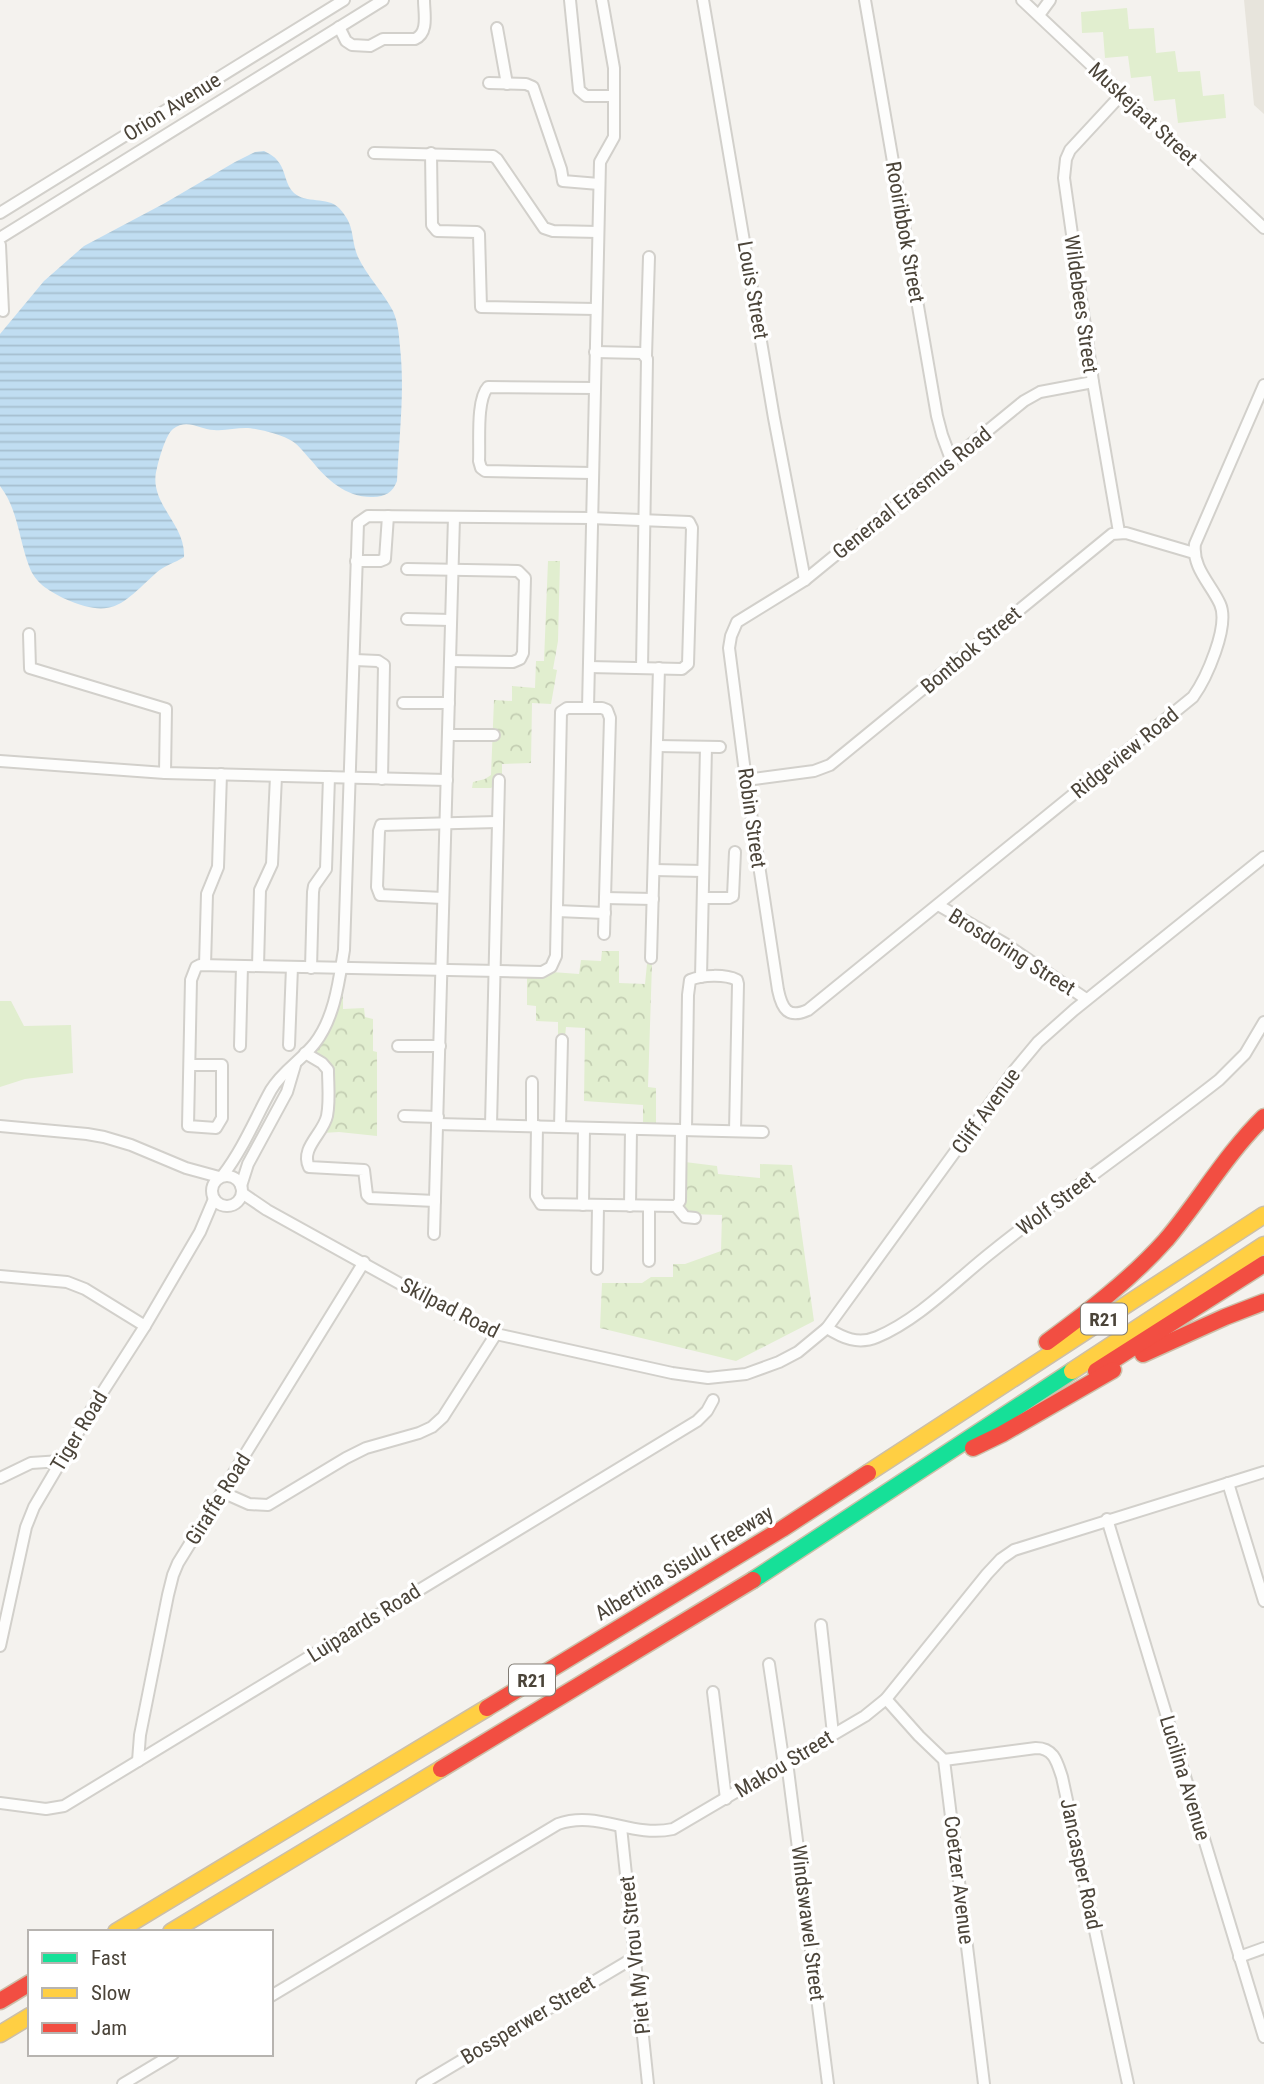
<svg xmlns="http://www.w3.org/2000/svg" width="1264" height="2084" viewBox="0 0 1264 2084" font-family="'Roboto Condensed',sans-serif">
<defs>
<pattern id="forest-crowns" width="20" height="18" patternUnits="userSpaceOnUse" patternTransform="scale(1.75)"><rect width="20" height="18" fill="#e1eecf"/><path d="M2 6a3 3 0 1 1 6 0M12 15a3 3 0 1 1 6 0" fill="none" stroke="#c3cdb2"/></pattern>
<pattern id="water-rules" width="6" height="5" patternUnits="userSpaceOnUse" patternTransform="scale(1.75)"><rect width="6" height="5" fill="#c0ddf1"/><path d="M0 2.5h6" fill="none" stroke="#a6bfcf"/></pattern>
</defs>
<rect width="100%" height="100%" fill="#f4f2ee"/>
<!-- residential -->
<path fill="#e7e4dc" d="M 1244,0 L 1264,0 L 1264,114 L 1254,105 Z"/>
<!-- forest -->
<g fill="url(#forest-crowns)">
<path d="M 548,561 L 560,561 L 558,641 L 553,669 L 557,670 L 551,704 L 532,703 L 531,763 L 502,764 L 502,780 L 491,788 L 472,788 L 473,782 L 485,779 L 491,775 L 494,700 L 512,701 L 512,686 L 535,688 L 536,661 L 544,661 Z"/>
<path d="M 602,951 L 619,951 L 619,983 L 645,984 L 647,964 L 652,964 L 648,1087 L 656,1088 L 656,1126 L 643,1126 L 643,1105 L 584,1101 L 585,1028 L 566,1027 L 565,1037 L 558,1037 L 558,1022 L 536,1021 L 536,1006 L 527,1005 L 527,977 L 543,976 L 552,972 L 579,974 L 581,960 L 601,961 Z"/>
<path d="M 343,992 L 343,1009 L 364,1008 L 365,1017 L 373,1019 L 373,1051 L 377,1052 L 377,1136 L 339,1132 L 322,1133 L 332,1079 L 316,1052 C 318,1045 324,1039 328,1032 C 334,1019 338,1005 343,992 Z"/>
<path d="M 685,1162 L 717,1166 L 718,1174 L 760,1178 L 760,1164 L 792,1165 L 814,1321 L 736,1361 L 600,1328 L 602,1283 L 642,1283 L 651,1277 L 673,1277 L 673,1264 L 685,1264 L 721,1251 L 722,1215 L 688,1214 L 683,1209 Z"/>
</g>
<!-- pitch -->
<g fill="#e1eecf">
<path d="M 1127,8 L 1129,29 L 1154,28 L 1156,53 L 1175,51 L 1178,72 L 1200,71 L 1203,96 L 1224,94 L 1226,118 L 1178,123 L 1175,99 L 1154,101 L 1151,76 L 1131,78 L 1128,56 L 1105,58 L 1103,32 L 1082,33 L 1081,12 Z"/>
<path d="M 0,1001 L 11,1001 L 24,1026 L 71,1025 L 73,1073 L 25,1079 L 0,1087 Z"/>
</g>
<!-- water -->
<path fill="url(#water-rules)" d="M 264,151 C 289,162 281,180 294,193 C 306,204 327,196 339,208 C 356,226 350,238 358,257 C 367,276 383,292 393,311 C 398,322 399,335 400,347 C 405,392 399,436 397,481 C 393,492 385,497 373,497 C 347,498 327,480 311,460 C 305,454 300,446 292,441 C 283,435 257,428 246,428 C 235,428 225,431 214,430 C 199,429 187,418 173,429 C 166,434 159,459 157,468 C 147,503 186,523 184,557 C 175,563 165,565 156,573 C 121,605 113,620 63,598 C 48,590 35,583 29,566 C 19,540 18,509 0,486 L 0,334 L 5,328 L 44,281 L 84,246 L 165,203 L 235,162 L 255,152 Z"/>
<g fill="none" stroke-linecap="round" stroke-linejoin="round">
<!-- street casing -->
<g stroke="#d2d0cb" stroke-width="14">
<g id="street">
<path d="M 570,0 L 579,90 L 586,96 L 614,96"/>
<path d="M 703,0 L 774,418 L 805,580"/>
<path d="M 865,0 L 937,416 L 942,435 L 952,462"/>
<path d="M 1022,0 L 1264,228"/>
<path d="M 1039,15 L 1050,0"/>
<path d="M 339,27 L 346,41 L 352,45 L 370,46 L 383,39 L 415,39 C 429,33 424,13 424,0"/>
<path d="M 497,28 L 507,84"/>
<path d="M 489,83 L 526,84 L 533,87 L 561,169 L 563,181 L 599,184"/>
<path d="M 374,153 L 493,156 L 497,159 L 544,228 L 553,231 L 598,232"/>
<path d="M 431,153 L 432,225 L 437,231 L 477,232 L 479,234 L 481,307 L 596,309"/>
<path d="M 0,213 L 344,0"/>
<path d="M 0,238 L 383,0"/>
<path d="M 0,245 L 3,311"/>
<path d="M 595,352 L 642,353 L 647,359 L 642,668"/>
<path d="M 646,356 L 649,257"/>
<path d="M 1093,382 L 1040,392 L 1024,401 L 805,580 L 737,622 L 731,636 L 729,648 L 746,780 L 778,990 C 782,1009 788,1019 808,1010 L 1193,697 C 1206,679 1230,626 1220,604 C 1211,584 1192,568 1195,544 L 1264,385"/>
<path d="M 592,473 L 485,471 L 481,468 L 479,461 C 480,442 476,400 488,387 L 594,388"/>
<path d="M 1119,532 L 1093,382 L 1064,178 L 1066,159 L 1070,150 L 1121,95"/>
<path d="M 356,561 L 380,561 L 385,559 L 388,516"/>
<path d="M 407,569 L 518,571 L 525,578 L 523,653 L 520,659 L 513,662 L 450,661"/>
<path d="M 407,619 L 451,620"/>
<path d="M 29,634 L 30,668 L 166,709 L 165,773"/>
<path d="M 355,660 L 378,661 L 384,665 L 382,779"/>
<path d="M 403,703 L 449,703"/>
<path d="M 588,708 L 600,162 L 614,137 L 614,68 L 602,0"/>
<path d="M 448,735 L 494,735"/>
<path d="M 657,746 L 720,747"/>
<path d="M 0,761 L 165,773 L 447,780"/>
<path d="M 746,780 L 814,771 L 830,765 L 1112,534 L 1126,533 L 1194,553"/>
<path d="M 654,870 L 703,871"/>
<path d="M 443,898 L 380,895 L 377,887 L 379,831 L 381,825 L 497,822"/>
<path d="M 605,898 L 653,899"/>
<path d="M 703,898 L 729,898 L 733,896 L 735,852"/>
<path d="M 938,905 L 1004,943 L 1086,999"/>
<path d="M 557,911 L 605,913"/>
<path d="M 651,958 L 659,668"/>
<path d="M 205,965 L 207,894 L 218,867 L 221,774"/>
<path d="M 258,966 L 260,890 L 272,864 L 276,776"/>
<path d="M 311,968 L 313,892 L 314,886 L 326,869 L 329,777"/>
<path d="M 701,977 L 706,747"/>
<path d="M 289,1045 L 292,967"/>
<path d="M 240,1046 L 242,966"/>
<path d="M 398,1046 L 440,1046"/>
<path d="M 305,1053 L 322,1063 L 328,1070 C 328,1084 330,1101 327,1116 C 323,1134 300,1148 309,1167 L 364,1170 L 367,1195 L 370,1198 L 435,1201"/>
<path d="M 190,1065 L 222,1065 L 222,1118 L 216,1128 L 188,1126 L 191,980 L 196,967 L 200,965 L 542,972 L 551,967 L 556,956 L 561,712 L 567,708 L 602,708 L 607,710 L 610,718 L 604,934"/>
<path d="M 404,1116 L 438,1117"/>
<path d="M 437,1124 L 763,1132"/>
<path d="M 491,1125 L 499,780"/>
<path d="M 0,1126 L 87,1134 L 104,1137 L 131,1145 L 186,1168 L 219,1177"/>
<path d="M 532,1126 L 532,1082"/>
<path d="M 537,1126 L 536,1196 L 541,1204 L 676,1206 L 680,1201 L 681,1130"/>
<path d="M 560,1127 L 562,1040"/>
<path d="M 686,1130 L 688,995 L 690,980 C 702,975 725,974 737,980 L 738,984 L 735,1131"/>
<path d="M 223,1175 C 243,1149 255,1119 271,1090 C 282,1071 302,1060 315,1043 C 335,1017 339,980 344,950 L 358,523 L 368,516 L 591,518 L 689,522 L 692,528 L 688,664 L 682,669 L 589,667"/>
<circle cx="227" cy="1191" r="15"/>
<path d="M 241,1186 L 248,1164 L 287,1092 L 295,1065"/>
<path d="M 242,1193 L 267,1210 L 442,1307 L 496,1334 L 672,1373 L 708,1378 L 746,1374 L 779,1362 L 798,1352 L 827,1328 L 1013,1072 L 1038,1042 L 1074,1010 L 1264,857"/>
<path d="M 583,1205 L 584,1128"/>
<path d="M 630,1206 L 631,1129"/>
<path d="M 676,1206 L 685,1217 L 695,1218"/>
<path d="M 434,1234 L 454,517"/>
<path d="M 649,1261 L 649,1207"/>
<path d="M 597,1269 L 598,1206"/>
<path d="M 0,1276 L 67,1282 L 85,1289 L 145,1326"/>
<path d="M 827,1328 C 843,1338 858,1345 877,1337 C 920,1319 957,1279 993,1251 C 1067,1192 1145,1138 1219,1080 L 1245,1054 L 1264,1022"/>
<path d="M 0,1478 L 31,1463 L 61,1461"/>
<path d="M 1228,1483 L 1264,1601"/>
<path d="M 222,1492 L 249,1504 L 268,1505 L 346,1458 L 366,1448 L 419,1433 L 432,1427 L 443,1417 L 496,1334"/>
<path d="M 1107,1519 L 1264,2037"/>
<path d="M 821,1625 L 833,1734"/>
<path d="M 0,1646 L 26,1527 L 34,1507 L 93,1407 L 145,1326 L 200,1232 L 214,1199"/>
<path d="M 769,1664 L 784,1765"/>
<path d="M 713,1692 L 726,1799"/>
<path d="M 886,1699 L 919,1736 L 944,1760 L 984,2084"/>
<path d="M 944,1760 L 1036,1748 C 1054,1748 1057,1762 1062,1777 L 1128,2084"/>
<path d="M 138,1761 L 140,1735 L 168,1595 L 173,1575 L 178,1563 L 364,1262"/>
<path d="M 787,1762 L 828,2084"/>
<path d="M 0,1803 L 46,1809 L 64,1806 L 697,1421 L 707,1411 L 713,1400"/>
<path d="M 621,1827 L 648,2084"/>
<path d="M 1239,1957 L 1264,1948"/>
<path d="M 271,1996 L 558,1824 C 598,1810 631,1838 673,1829 L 865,1716 L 886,1699 L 987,1574 L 1001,1559 L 1014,1550 L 1264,1472"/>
<path d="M 123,2084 L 173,2054"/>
<path d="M 422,2084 L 635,1957"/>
</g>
</g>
<!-- fast casing -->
<g stroke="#ccbfa9" stroke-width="19">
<path id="fast" d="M 753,1580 L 1072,1371"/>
</g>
<!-- slow casing -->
<g stroke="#ccbfa9" stroke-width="19">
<g id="slow">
<path d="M 1072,1371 L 1264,1245"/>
<path d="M 868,1473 L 1264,1215"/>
<path d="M 116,1932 L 487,1708"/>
<path d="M 171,1932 L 441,1769"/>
<path d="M 0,2034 L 30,2016"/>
</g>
</g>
<!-- jam casing -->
<g stroke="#ccbfa9" stroke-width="19">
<g id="jam">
<path d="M 1047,1342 C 1089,1311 1131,1279 1166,1240 C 1200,1200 1226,1154 1264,1117"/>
<path d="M 1143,1354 L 1225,1317 L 1264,1302"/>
<path d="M 1096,1371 L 1264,1264"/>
<path d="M 973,1448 L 1002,1434 L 1113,1370"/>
<path d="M 487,1708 L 782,1529 L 868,1473"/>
<path d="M 441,1769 L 753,1580"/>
<path d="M 0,2001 L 30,1983"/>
</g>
</g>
<!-- street -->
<use href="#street" stroke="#fdfdfc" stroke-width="10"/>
<!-- fast -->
<use href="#fast" stroke="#16e098" stroke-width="16"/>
<!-- slow -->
<use href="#slow" stroke="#ffcf43" stroke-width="16"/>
<!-- jam -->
<use href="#jam" stroke="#f24e42" stroke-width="16"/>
</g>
<g text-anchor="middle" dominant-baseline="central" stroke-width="7" stroke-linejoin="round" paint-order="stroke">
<!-- shield labels -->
<g fill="#fff" stroke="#817c74" stroke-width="2">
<rect x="1081" y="1303.5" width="46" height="31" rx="5"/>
<rect x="509" y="1664.5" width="46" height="31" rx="5"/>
</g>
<g font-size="19" font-weight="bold" fill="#4b4439">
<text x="1104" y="1319">R21</text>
<text x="532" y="1680">R21</text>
</g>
<!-- street labels -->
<g font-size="21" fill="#4b4439" stroke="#fff">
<text transform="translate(172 107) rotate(-32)">Orion Avenue</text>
<text transform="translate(1143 114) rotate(43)">Muskejaat Street</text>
<text transform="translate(905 232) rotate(80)">Rooiribbok Street</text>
<text transform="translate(753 290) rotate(80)">Louis Street</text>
<text transform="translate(1081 304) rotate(82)">Wildebees Street</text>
<text transform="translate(912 493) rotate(-39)">Generaal Erasmus Road</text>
<text transform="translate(971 650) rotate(-40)">Bontbok Street</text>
<text transform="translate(1125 753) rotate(-39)">Ridgeview Road</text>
<text transform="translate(752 818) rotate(82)">Robin Street</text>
<text transform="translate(1012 952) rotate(32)">Brosdoring Street</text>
<text transform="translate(986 1111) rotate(-54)">Cliff Avenue</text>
<text transform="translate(1056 1203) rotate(-37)">Wolf Street</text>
<text transform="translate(450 1308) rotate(27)">Skilpad Road</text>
<text transform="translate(79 1431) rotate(-59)">Tiger Road</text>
<text transform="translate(218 1499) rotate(-58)">Giraffe Road</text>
<text transform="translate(684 1563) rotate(-31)">Albertina Sisulu Freeway</text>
<text transform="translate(364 1623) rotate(-32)">Luipaards Road</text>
<text transform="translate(784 1764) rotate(-31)">Makou Street</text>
<text transform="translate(1185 1778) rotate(73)">Lucilina Avenue</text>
<text transform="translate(1081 1864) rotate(78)">Jancasper Road</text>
<text transform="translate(959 1880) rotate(83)">Coetzer Avenue</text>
<text transform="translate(808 1923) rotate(83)">Windswawel Street</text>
<text transform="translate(635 1955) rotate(-96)">Piet My Vrou Street</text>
<text transform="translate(528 2020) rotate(-31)">Bossperwer Street</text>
</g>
</g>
<!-- legend -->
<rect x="28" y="1930" width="245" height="126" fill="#ffffff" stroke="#b7b4b0" stroke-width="2"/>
<rect x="42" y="1953" width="35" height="10" fill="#16e098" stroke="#b7b4b0" stroke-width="2"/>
<text x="91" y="1965" font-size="21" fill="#4b4439">Fast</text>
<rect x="42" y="1988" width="35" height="10" fill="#ffcf43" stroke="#b7b4b0" stroke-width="2"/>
<text x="91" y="2000" font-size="21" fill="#4b4439">Slow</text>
<rect x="42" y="2023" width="35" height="10" fill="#f24e42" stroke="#b7b4b0" stroke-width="2"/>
<text x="91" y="2035" font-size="21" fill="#4b4439">Jam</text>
</svg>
